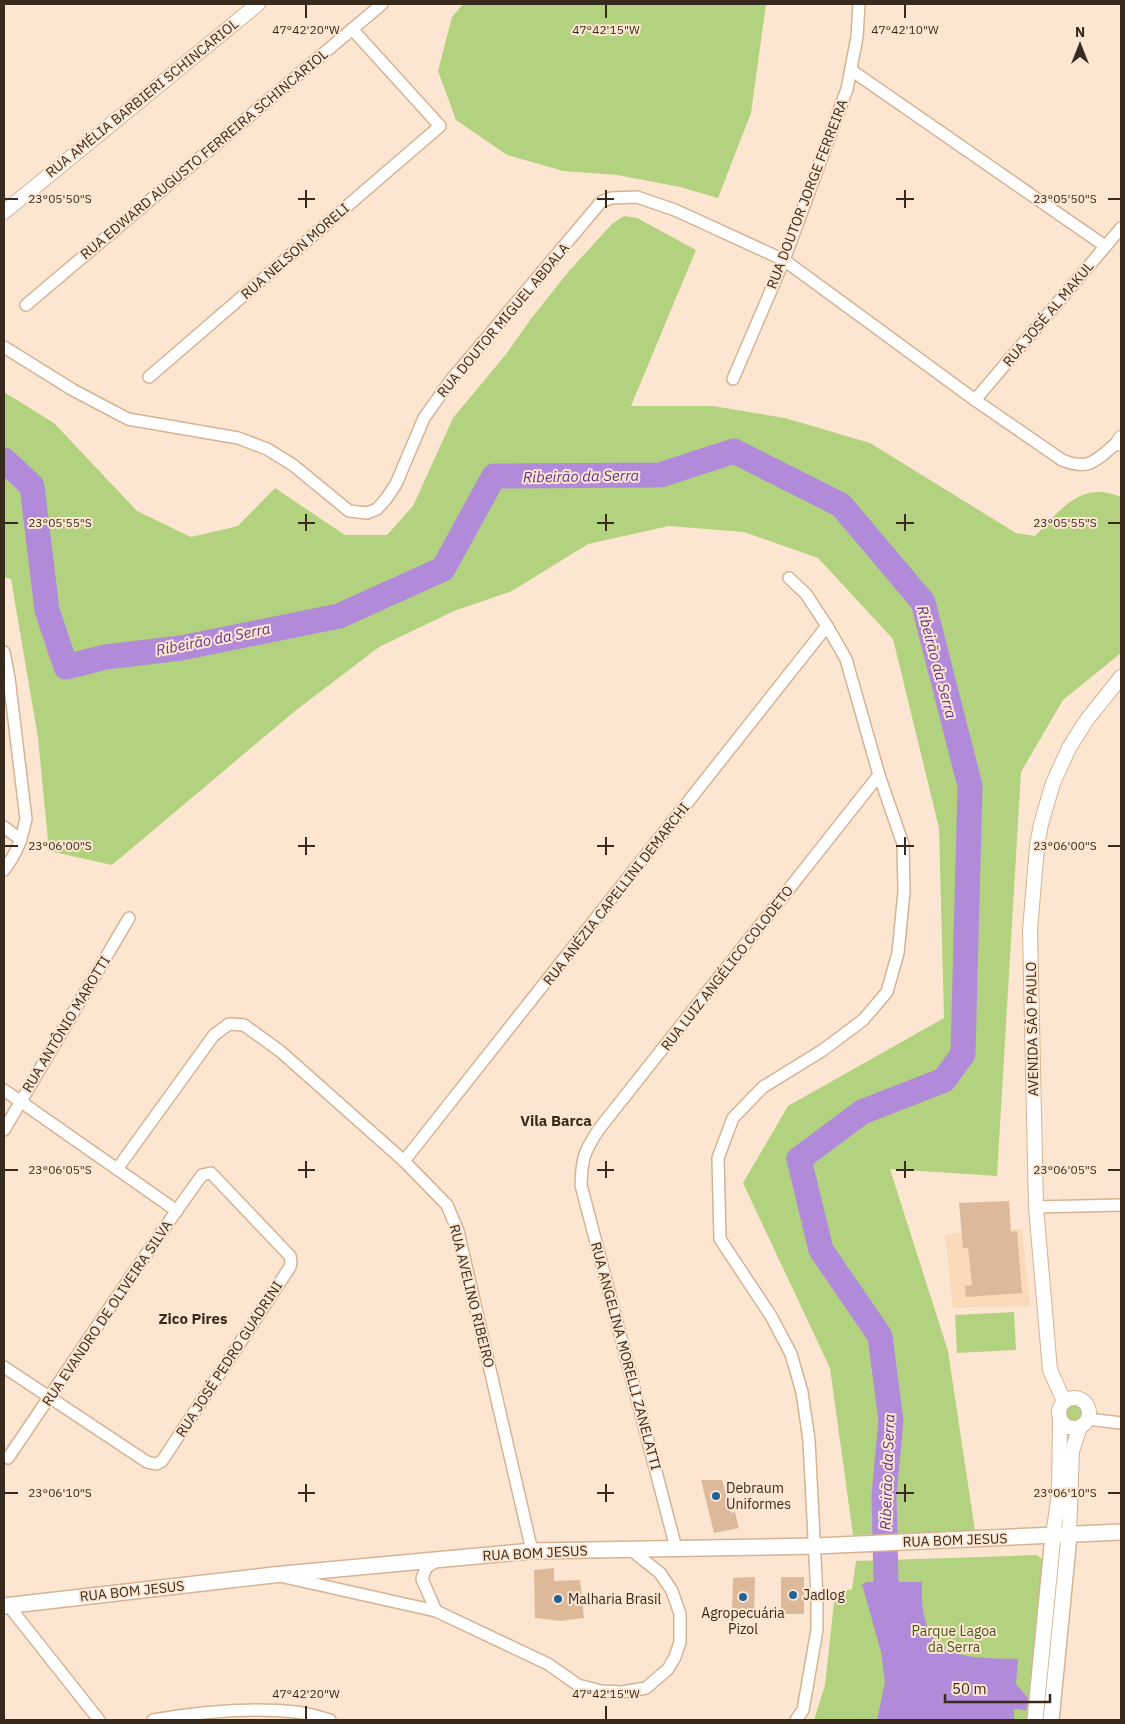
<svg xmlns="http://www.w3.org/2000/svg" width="1125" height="1724" viewBox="0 0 1125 1724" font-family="'IBM Plex Sans',sans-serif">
<rect width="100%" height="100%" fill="#fce6d1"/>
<!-- built -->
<path fill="#fbdaba" d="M 1022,1229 L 1030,1306 L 953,1308 L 945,1234 Z"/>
<!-- green -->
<g fill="#b3d280">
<path d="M 463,4 L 766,4 L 751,113 L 718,198 L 680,187 L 617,175 L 563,171 L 507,155 L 456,120 L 438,71 L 452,17 Z"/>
<path d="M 624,216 L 637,218 L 696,250 L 631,406 L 713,406 L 785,418 L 870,443 L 1016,533 L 1035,536 C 1060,510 1081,480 1121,497 L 1121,653 L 1063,700 L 1021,772 L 997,1176 L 890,1169 L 948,1351 L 975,1531 L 853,1535 L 830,1368 L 743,1183 L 788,1106 L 944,1018 L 939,828 L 893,639 L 818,558 L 744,532 L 669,526 L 588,544 L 512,591 L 454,611 L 379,647 L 295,711 L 112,865 L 49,851 L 38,738 L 11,579 L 4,577 L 4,392 L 54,423 L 137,511 L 191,537 L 238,526 L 275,488 L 345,535 L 387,535 L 413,506 L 453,418 L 507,353 L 530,320 L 569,271 L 612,224 Z"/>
<path d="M 1014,1312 L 1016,1350 L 957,1353 L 955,1315 Z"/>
<circle cx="1074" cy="1413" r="9"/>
<path d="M 1037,1555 L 1043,1560 L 1028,1720 L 814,1720 L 825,1685 L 835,1594 L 852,1589 L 856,1561 Z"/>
</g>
<!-- water -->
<path fill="#b18bda" d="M 868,1582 L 922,1582 C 919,1657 954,1658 1018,1659 L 1016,1684 L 1028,1698 L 1026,1711 L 1018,1709 L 1014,1710 L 1014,1720 L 877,1720 L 885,1682 L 881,1652 L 862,1584 Z"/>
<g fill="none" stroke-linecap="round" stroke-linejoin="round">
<!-- river -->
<path stroke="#b18bda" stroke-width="25" d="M 4,460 L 32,486 L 47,610 L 66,667 L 106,657 L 181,648 L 339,616 L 443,569 L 494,476 L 660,475 L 734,451 L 841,505 L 923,602 L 970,786 L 963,1054 L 944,1080 L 862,1112 L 799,1159 L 821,1250 L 880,1336 L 891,1421 L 884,1495 L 886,1582"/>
</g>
<!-- building -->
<g fill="#dcb998">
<path d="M 1009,1201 L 1011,1232 L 1017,1231 L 1022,1293 L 966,1297 L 965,1286 L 972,1285 L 968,1248 L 963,1248 L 959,1203 Z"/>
<path d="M 701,1480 L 722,1480 L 731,1513 L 735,1512 L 739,1528 L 714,1533 Z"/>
<path d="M 554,1568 L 554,1581 L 580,1580 L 584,1618 L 561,1621 L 535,1618 L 534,1570 Z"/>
<path d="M 755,1577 L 754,1616 L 732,1615 L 733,1578 Z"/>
<rect x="781" y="1577" width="23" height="37"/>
</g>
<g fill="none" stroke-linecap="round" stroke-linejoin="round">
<!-- minor casing -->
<g stroke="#d6b392" stroke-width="14">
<g id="minor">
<path d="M 851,70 L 1105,246"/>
<path d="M 26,305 L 382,4"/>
<path d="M 4,347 L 73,390 L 128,419 L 238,438 L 267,449 L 293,465 L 349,511 L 367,513 L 377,509 L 386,499 L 396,484 L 424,418 L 451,380 L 601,202 L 611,198 L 637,197 L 675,210 L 784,260 L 975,400 L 1062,460 C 1091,472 1098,458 1119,441"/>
<path d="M 149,377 L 440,126 L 352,29"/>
<path d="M 733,379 L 784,260 L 847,89 L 857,37 L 859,4"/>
<path d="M 975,400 L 1121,228"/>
<path d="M 789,578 L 806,594 L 827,626 L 846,659 L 879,775 L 903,844 L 904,892 L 898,953 L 887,992 L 863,1020 L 823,1050 L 763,1087 L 733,1118 L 718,1158 L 720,1239 L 771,1316 L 791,1354 L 802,1392 L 809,1440 L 817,1597 L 817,1630 L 803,1710 L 796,1720"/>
<path d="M 4,652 L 9,678 L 26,819 C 21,841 18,851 4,870"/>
<path d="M 4,827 L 21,840"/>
<path d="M 4,1090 L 177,1211"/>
<path d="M 4,1130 L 129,918"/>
<path d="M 404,1161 L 827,626"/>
<path d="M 117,1169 L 214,1035 L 229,1024 L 244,1025 L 280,1051 L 404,1161 L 447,1205 L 458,1231 L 532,1551"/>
<path d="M 1036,1207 L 1121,1205"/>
<path d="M 4,1367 L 147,1462 L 156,1464 L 162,1461 L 290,1267 L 291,1262 L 290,1256 L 211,1173 L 202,1175 C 135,1268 72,1364 8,1458"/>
<path d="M 1088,1419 L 1121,1423"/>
<path d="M 676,1548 L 581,1185 C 582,1157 584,1152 599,1129 L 879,775"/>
<path d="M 284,1577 L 436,1611 L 548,1664 L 578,1685 L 601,1691 L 622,1692 L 646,1688 L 668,1669 L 675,1657 L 680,1642 L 680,1614 L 672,1591 L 660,1573 L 630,1549"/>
<path d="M 8,1605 L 99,1720"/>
<path d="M 436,1611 L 422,1579 L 426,1568 L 438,1560"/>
<path d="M 153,1720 C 199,1712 249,1707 296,1712 C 307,1713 319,1717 330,1720"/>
</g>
</g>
<!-- tertiary casing -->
<g stroke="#d6b392" stroke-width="16">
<g id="tertiary">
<path d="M 4,212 L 258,4"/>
<path d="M 1121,438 L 1119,441 L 1121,444"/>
<circle cx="1074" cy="1413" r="15"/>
<path d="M 1064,1401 L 1050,1370 L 1036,1207 L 1030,930 L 1037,846 L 1041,824 L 1053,783 L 1069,748 L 1086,721 L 1121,677"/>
<path d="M 1053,1536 L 1059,1493 L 1060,1419"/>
<path d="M 1069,1536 L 1072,1451 L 1080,1427"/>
</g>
</g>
<!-- secondary casing -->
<g stroke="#d6b392" stroke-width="18">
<g id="secondary">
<path d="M 4,1606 L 273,1575 L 532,1551 L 816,1546 L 1121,1532"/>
<path d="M 1035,1720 L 1053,1536"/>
<path d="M 1051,1720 L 1069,1536"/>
</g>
</g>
<!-- minor -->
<use href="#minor" stroke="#fff" stroke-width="11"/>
<!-- tertiary -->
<use href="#tertiary" stroke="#fff" stroke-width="14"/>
<!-- secondary -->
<use href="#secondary" stroke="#fff" stroke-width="15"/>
</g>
<!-- ticks -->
<path fill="none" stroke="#382b1d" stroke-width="2" d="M 306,5 L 306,18M 606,5 L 606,18M 905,5 L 905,18M 306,190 L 306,208M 606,190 L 606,208M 905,190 L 905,208M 5,199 L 18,199M 298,199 L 315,199M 597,199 L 614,199M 896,199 L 914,199M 1108,199 L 1120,199M 306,514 L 306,531M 606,514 L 606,531M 905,514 L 905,531M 5,523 L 18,523M 298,523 L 315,523M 597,523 L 614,523M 896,523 L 914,523M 1108,523 L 1120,523M 306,837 L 306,855M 606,837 L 606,855M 905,837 L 905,855M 5,846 L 18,846M 298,846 L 315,846M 597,846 L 614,846M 896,846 L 914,846M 1108,846 L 1120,846M 306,1161 L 306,1178M 606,1161 L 606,1178M 905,1161 L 905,1178M 5,1170 L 18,1170M 298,1170 L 315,1170M 597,1170 L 614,1170M 896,1170 L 914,1170M 1108,1170 L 1120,1170M 306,1484 L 306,1502M 606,1484 L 606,1502M 905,1484 L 905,1502M 5,1493 L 18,1493M 298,1493 L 315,1493M 597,1493 L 614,1493M 896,1493 L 914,1493M 1108,1493 L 1120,1493M 306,1706 L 306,1719M 606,1706 L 606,1719"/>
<!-- markers -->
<g fill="#1e6499" stroke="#fce6d1" stroke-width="2">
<circle cx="716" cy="1496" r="5"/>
<circle cx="793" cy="1595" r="5"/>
<circle cx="743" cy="1597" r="5"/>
<circle cx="558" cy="1599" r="5"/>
</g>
<g text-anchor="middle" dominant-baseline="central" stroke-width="4" stroke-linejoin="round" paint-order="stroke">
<!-- street labels -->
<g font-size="14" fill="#382b1d" stroke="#fce6d1">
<text transform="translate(142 98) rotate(-39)">RUA AMÉLIA BARBIERI SCHINCARIOL</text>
<text transform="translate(204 154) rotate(-40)">RUA EDWARD AUGUSTO FERREIRA SCHINCARIOL</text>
<text transform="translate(807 194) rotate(-69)">RUA DOUTOR JORGE FERREIRA</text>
<text transform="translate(295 251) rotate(-41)">RUA NELSON MORELI</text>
<text transform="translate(1048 314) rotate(-50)">RUA JOSÉ AL MAKUL</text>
<text transform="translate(503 320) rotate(-50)">RUA DOUTOR MIGUEL ABDALA</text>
<text transform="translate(616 894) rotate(-52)">RUA ANÉZIA CAPELLINI DEMARCHI</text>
<text transform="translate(727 968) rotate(-52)">RUA LUIZ ANGÉLICO COLODETO</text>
<text transform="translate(66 1024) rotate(-59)">RUA ANTÔNIO MAROTTI</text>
<text transform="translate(1032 1029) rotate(-91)">AVENIDA SÃO PAULO</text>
<text transform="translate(472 1296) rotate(76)">RUA AVELINO RIBEIRO</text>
<text transform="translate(107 1313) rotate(-56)">RUA EVANDRO DE OLIVEIRA SILVA</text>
<text transform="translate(626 1356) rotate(75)">RUA ANGELINA MORELLI ZANELATTI</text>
<text transform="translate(229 1359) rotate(-57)">RUA JOSÉ PEDRO GUADRINI</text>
<text transform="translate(955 1540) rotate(-2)">RUA BOM JESUS</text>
<text transform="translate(535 1553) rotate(-3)">RUA BOM JESUS</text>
<text transform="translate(132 1591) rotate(-6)">RUA BOM JESUS</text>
</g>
<!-- poi labels -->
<g font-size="14" fill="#382b1d" stroke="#fce6d1" text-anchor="start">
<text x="726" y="1488">Debraum<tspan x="726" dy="16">Uniformes</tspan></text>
<text x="803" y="1595">Jadlog</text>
<text x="568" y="1599">Malharia Brasil</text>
<text x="743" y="1613" text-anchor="middle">Agropecuária<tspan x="743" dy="16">Pizol</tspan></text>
</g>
<!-- park labels -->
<g font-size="14" fill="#465a1d" stroke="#fce6d1">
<text x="954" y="1631">Parque Lagoa<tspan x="954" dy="16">da Serra</tspan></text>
</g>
<!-- water labels -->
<g font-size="15" font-style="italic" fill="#63328e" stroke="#fce6d1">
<text transform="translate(581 476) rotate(-1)">Ribeirão da Serra</text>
<text transform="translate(213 639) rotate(-11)">Ribeirão da Serra</text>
<text transform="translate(937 662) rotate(75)">Ribeirão da Serra</text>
<text transform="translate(887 1472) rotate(-88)">Ribeirão da Serra</text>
</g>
<!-- neighbourhood labels -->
<g font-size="15" font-weight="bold" fill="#382b1d" stroke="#fce6d1">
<text x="556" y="1120">Vila Barca</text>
<text x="193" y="1318">Zico Pires</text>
</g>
</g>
<g font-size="12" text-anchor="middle" fill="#382b1d" stroke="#fce6d1" stroke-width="4" stroke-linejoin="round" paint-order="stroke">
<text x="306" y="34">47°42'20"W</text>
<text x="606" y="34">47°42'15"W</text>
<text x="905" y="34">47°42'10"W</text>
<text x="60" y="203">23°05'50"S</text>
<text x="1065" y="203">23°05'50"S</text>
<text x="60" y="527">23°05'55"S</text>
<text x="1065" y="527">23°05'55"S</text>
<text x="60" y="850">23°06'00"S</text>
<text x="1065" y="850">23°06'00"S</text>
<text x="60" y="1174">23°06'05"S</text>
<text x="1065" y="1174">23°06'05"S</text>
<text x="60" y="1497">23°06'10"S</text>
<text x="1065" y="1497">23°06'10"S</text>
<text x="306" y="1698">47°42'20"W</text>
<text x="606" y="1698">47°42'15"W</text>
</g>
<!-- border -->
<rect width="1125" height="1724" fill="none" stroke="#382b1d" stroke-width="10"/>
<!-- north arrow -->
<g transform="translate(1080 45)" stroke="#fce6d1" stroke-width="4" paint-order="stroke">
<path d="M0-4L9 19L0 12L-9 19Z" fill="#382b1d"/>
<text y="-8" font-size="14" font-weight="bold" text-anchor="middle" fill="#382b1d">N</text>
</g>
<!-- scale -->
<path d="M945 1694v8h105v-8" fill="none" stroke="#382b1d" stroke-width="2.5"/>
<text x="952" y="1694" font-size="15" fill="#382b1d" stroke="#fce6d1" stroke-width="4" paint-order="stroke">50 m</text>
</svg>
